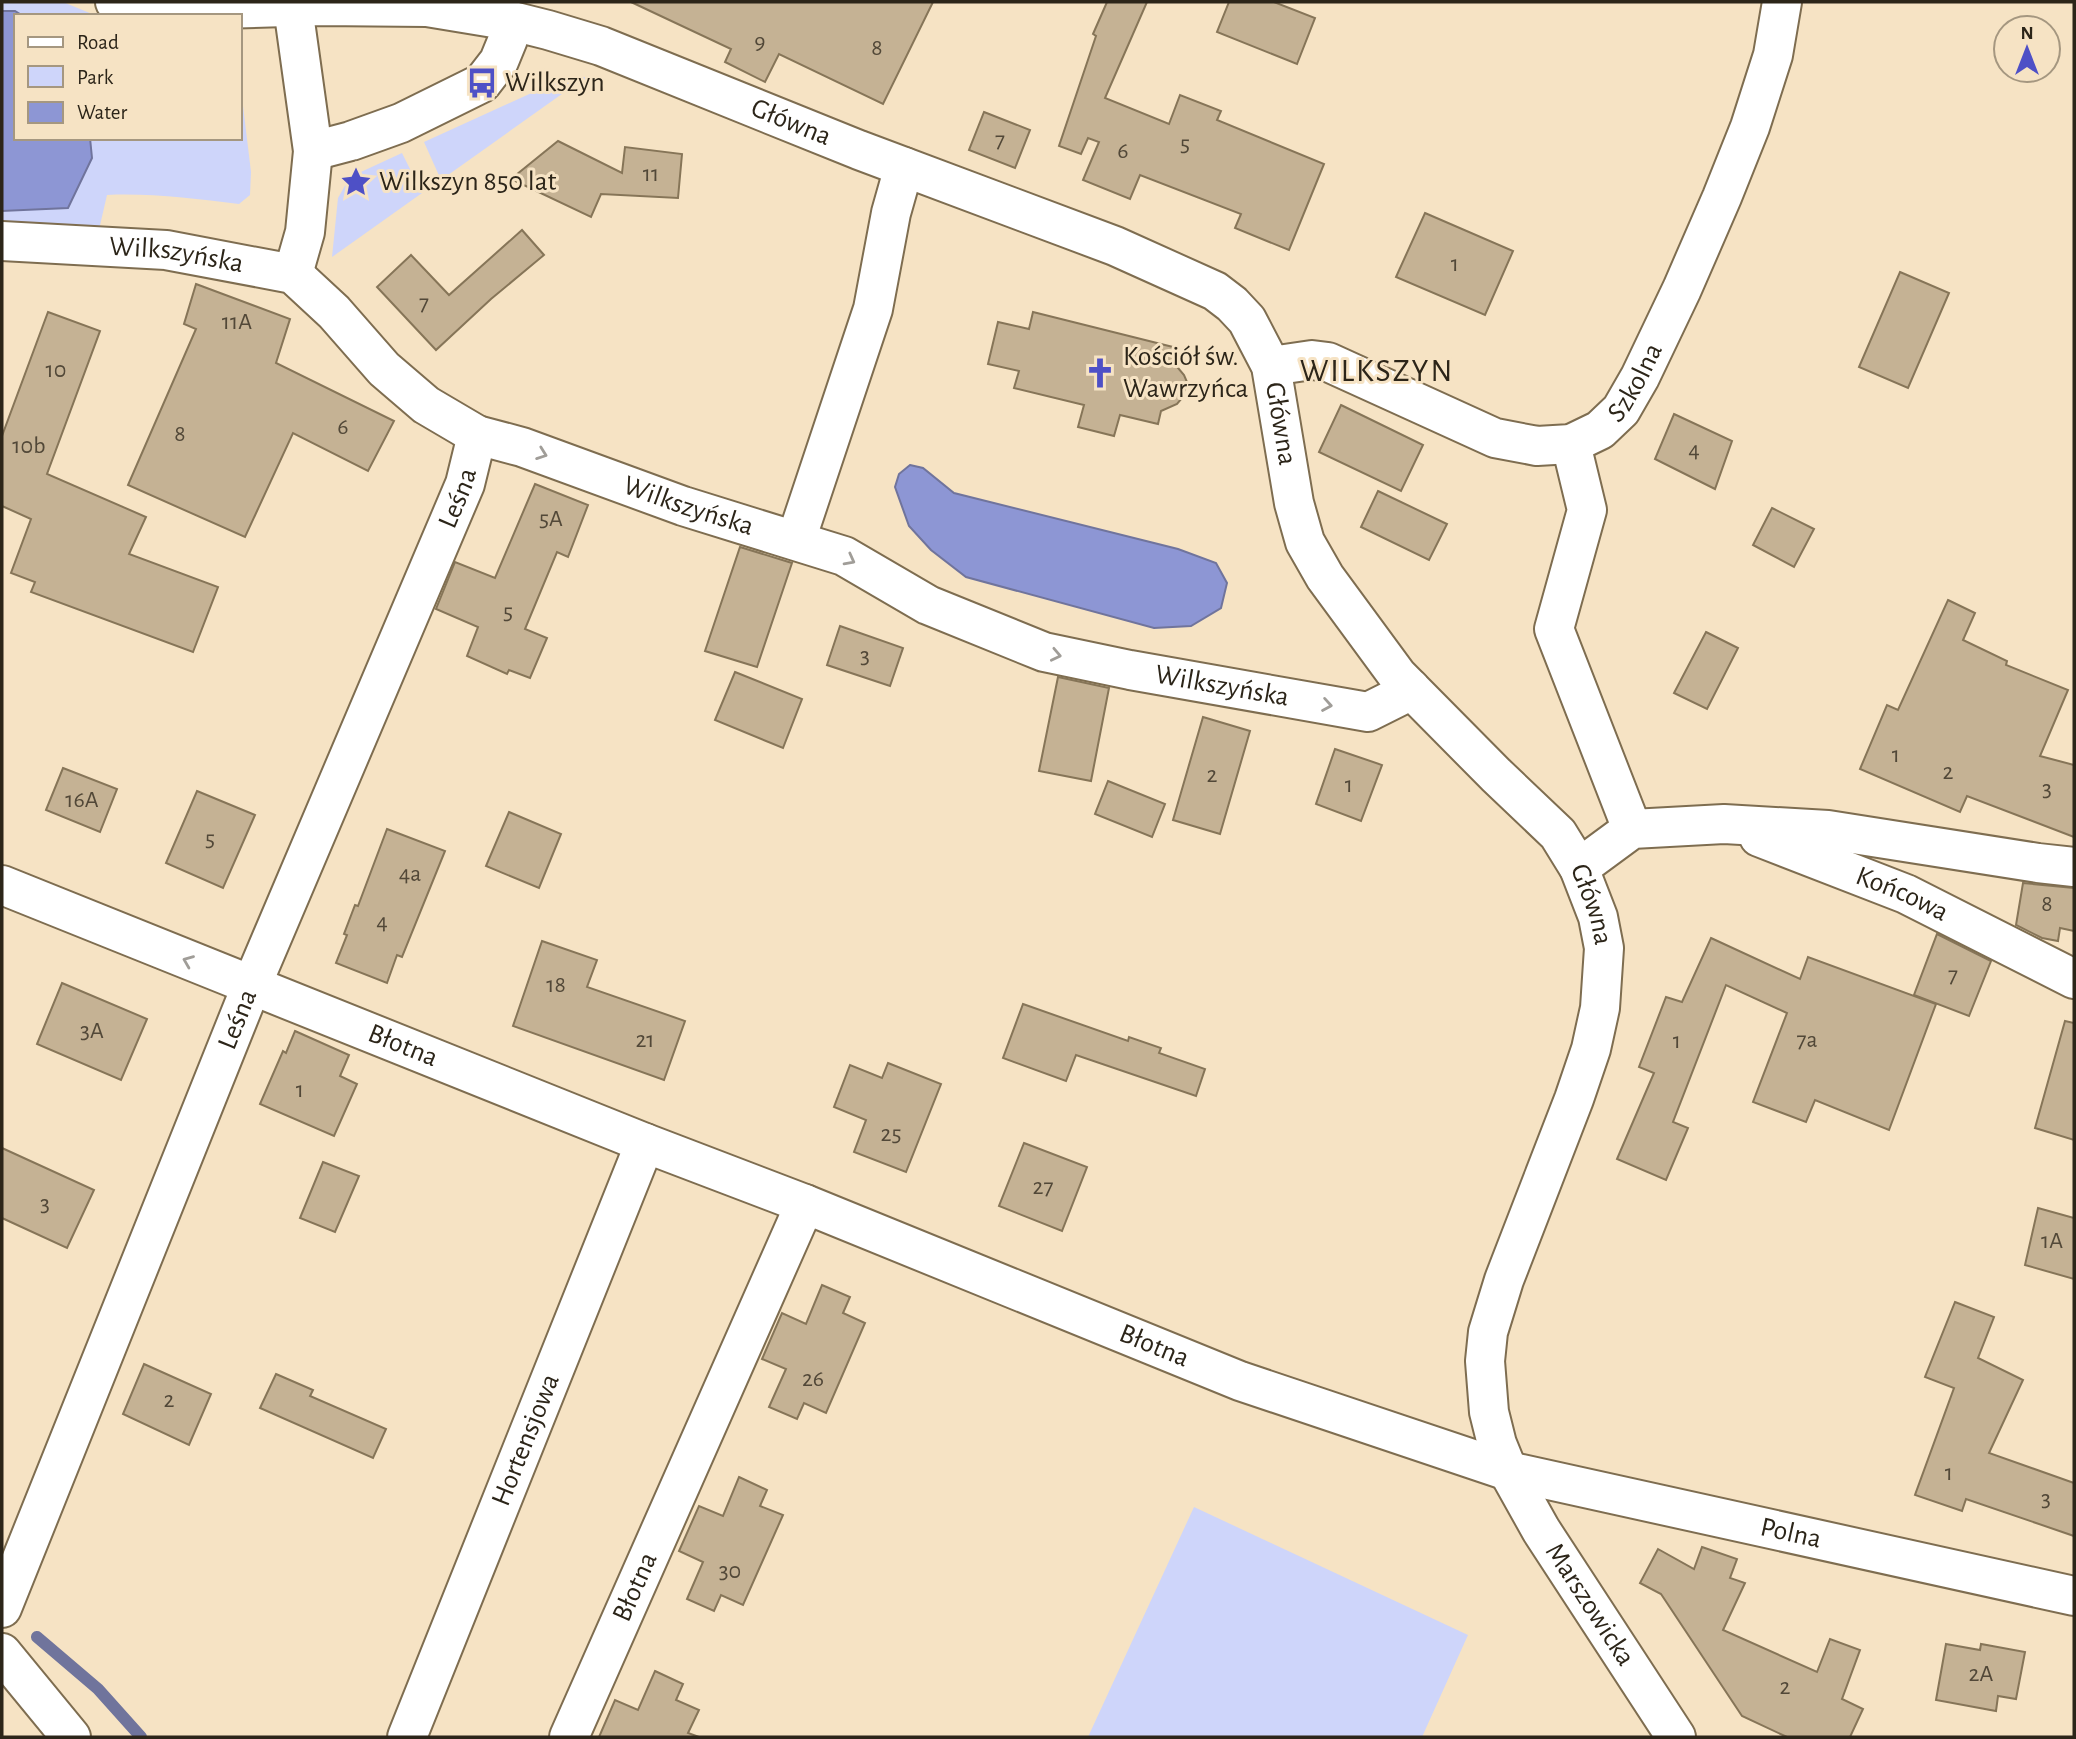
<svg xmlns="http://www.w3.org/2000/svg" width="2076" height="1739" viewBox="0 0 2076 1739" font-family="'Alegreya Sans',sans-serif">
<rect width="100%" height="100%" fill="#f6e3c4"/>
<!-- green -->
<g fill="#ced5fa">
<path d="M 2,2 L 63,2 L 97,16 L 23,16 L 15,11 L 2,11 Z"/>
<path d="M 571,75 L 597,79 L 595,87 L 576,84 L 441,180 L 424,142 Z"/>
<path d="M 240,81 L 251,172 L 250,195 L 239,204 C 195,199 151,193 107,195 L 98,234 L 2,223 L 2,211 L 68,208 L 92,158 L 90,138 L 240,138 Z"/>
<path d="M 402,153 L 422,193 L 332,257 L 338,198 L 350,177 Z"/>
<path d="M 1194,1507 L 1468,1635 L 1422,1737 L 1088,1737 Z"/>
</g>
<!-- water -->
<g fill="#8d96d4" stroke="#70749c" stroke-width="2">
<path d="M 2,11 L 15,11 L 23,16 L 16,16 L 16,138 L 90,138 L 92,158 L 68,208 L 2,211 Z"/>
<path d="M 910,465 L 923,468 L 954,493 L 1178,549 L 1216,563 L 1227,583 L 1221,608 L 1191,626 L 1154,628 L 966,577 L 931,550 L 909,526 L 895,487 L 899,474 Z"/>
</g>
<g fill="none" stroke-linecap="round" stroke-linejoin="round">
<!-- stream -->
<path stroke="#70749c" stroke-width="12" d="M 37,1637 L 98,1689 L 141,1737"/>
</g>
<!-- building -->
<g fill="#c5b294" stroke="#867558" stroke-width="2">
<path d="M 631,2 L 933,2 L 883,104 L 779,54 L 765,82 L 725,62 L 731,49 Z"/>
<path d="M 1107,2 L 1147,2 L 1105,98 L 1169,124 L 1180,95 L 1221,111 L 1217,120 L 1324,164 L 1289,250 L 1235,228 L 1241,214 L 1140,175 L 1130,199 L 1083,180 L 1099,142 L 1088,138 L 1081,154 L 1059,146 L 1096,36 L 1093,34 Z"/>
<path d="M 1229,2 L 1274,2 L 1315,18 L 1297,64 L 1217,32 Z"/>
<path d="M 984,112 L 1030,130 L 1015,168 L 969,150 Z"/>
<path d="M 558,141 L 622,173 L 625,147 L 682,154 L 678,198 L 601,194 L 591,217 L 511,179 Z"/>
<path d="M 1425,213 L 1513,251 L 1485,315 L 1396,277 Z"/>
<path d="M 522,230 L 544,255 L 491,299 L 436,350 L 377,287 L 411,255 L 449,295 Z"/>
<path d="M 1900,272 L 1949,293 L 1908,388 L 1859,367 Z"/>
<path d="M 196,284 L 290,319 L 276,363 L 394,421 L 368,471 L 293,433 L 245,537 L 128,485 L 196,329 L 184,324 Z"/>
<path d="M 48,312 L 100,331 L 47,474 L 146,517 L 129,554 L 218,587 L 193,652 L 31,592 L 35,582 L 11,573 L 31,519 L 2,506 L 2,436 Z"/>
<path d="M 1033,312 L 1177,348 L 1173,362 L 1184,375 L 1187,382 L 1182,398 L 1177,404 L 1161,411 L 1158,424 L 1120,415 L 1114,436 L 1078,427 L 1084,405 L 1014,388 L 1019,371 L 988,364 L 998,322 L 1029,329 Z"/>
<path d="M 1341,405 L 1423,445 L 1401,491 L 1319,452 Z"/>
<path d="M 1674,414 L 1732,441 L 1715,489 L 1655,459 Z"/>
<path d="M 535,484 L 588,505 L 568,557 L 557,552 L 525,629 L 547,638 L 530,678 L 509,670 L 507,674 L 467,656 L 478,627 L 436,609 L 455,562 L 495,578 Z"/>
<path d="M 1378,491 L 1447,524 L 1429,560 L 1361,527 Z"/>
<path d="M 1772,508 L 1814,529 L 1794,567 L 1753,545 Z"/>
<path d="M 740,547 L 792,563 L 757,667 L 705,651 Z"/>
<path d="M 1948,600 L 1975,613 L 1963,640 L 2007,661 L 2006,665 L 2068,690 L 2040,756 L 2074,765 L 2074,837 L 1967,796 L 1960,812 L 1860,769 L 1887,705 L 1898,710 Z"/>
<path d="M 840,626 L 903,648 L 890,686 L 827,665 Z"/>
<path d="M 1706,632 L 1738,648 L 1707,709 L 1674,693 Z"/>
<path d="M 735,672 L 802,699 L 783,748 L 715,720 Z"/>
<path d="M 1058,677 L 1109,688 L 1091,781 L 1039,771 Z"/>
<path d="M 1203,717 L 1250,731 L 1220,834 L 1173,820 Z"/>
<path d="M 1335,749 L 1382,765 L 1361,821 L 1316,804 Z"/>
<path d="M 63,768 L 117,789 L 100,832 L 46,810 Z"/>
<path d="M 1108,781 L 1165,804 L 1152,837 L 1095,814 Z"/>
<path d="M 197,791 L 255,815 L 223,888 L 166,863 Z"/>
<path d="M 509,812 L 561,834 L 539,888 L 486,866 Z"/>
<path d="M 387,829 L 445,851 L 402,957 L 397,955 L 387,983 L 336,963 L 347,935 L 344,934 L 355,905 L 358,906 Z"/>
<path d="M 2023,883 L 2074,888 L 2074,931 L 2060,928 L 2058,941 L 2042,938 L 2016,925 Z"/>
<path d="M 1937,934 L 1991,961 L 1969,1016 L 1914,995 Z"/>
<path d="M 1711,938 L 1800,979 L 1808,957 L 1936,1004 L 1889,1130 L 1815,1100 L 1806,1122 L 1753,1102 L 1787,1013 L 1726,985 L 1673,1122 L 1688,1128 L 1666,1180 L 1617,1159 L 1654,1073 L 1639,1067 L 1666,997 L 1682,1002 Z"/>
<path d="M 542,941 L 597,960 L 587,987 L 685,1021 L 664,1080 L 513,1026 Z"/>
<path d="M 62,983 L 147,1019 L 121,1080 L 37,1044 Z"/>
<path d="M 1023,1004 L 1128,1041 L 1129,1037 L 1161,1048 L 1159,1053 L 1205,1069 L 1196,1096 L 1076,1055 L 1066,1081 L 1003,1058 Z"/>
<path d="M 2065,1021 L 2074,1023 L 2074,1140 L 2035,1128 Z"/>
<path d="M 295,1031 L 349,1055 L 340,1076 L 357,1084 L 334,1136 L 260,1104 L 283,1051 L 286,1053 Z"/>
<path d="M 888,1063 L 941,1084 L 906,1172 L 854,1152 L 866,1120 L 834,1107 L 850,1065 L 882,1078 Z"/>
<path d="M 1024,1143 L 1087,1167 L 1062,1231 L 999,1206 Z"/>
<path d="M 2,1148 L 94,1190 L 67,1248 L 2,1218 Z"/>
<path d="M 323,1162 L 359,1176 L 335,1232 L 300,1218 Z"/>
<path d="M 2038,1208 L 2074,1218 L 2074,1279 L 2025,1265 Z"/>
<path d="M 822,1285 L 850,1297 L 843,1313 L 865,1323 L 826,1413 L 804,1403 L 797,1419 L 769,1407 L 786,1369 L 762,1359 L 782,1313 L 806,1324 Z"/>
<path d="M 1955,1302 L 1994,1317 L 1978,1358 L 2023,1380 L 1989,1453 L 2074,1483 L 2074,1536 L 1966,1499 L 1962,1511 L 1915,1495 L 1954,1388 L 1925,1377 Z"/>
<path d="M 144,1364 L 211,1394 L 189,1445 L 123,1414 Z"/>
<path d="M 276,1374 L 313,1390 L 310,1396 L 386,1429 L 373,1458 L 260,1408 Z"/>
<path d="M 739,1477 L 767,1490 L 760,1506 L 783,1515 L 743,1605 L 721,1595 L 714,1611 L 687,1599 L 703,1562 L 679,1551 L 699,1506 L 723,1516 Z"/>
<path d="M 1702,1547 L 1737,1559 L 1730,1578 L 1745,1583 L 1723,1630 L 1817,1672 L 1830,1639 L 1860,1650 L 1842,1699 L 1863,1709 L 1850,1737 L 1787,1737 L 1742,1716 L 1661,1594 L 1640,1583 L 1658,1549 L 1694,1569 Z"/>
<path d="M 1946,1644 L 1980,1650 L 1981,1644 L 2025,1652 L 2016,1699 L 1998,1696 L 1996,1711 L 1936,1700 Z"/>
<path d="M 655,1671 L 683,1684 L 676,1700 L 699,1710 L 688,1733 L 699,1737 L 599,1737 L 615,1700 L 638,1710 Z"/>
</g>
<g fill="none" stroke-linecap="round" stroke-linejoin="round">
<!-- minor casing -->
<g stroke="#7e6d50" stroke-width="42">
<g id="minor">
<path id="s1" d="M 115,2 L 184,10 L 319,6 L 427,7 L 512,21 L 548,30 L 601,46 L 859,150 L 1115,246 L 1215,291 L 1232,304 L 1247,320 L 1271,366 L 1294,503 L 1305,542 L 1325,577 L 1397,675 L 1496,775 L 1558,834 L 1579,868 L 1598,917 L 1604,948 L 1600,1008 L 1591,1049 L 1574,1099 L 1504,1280 L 1488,1332 L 1485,1361 L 1489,1412 L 1497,1444 L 1508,1471 L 1541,1530 L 1676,1737"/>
<path d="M 293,7 L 313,151 L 305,232 L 293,274"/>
<path d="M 313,151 L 351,141 L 401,123 L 482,83 L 499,61 L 508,39 L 512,21"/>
<path id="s2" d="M 2,241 L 166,250 L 293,274 L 334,312 L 384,369 L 426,405 L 477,435 L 522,447 L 683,506 L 844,556 L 928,605 L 1044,652 L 1130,670 L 1368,712 L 1398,697 L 1410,688"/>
<path id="s3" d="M 1271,366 L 1312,360 L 1328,362 L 1495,438 L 1537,446 L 1571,444 L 1600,430 L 1621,410 L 1640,377 L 1682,289 L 1722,197 L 1750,127 L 1773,55 L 1782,2"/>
<path d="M 1571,444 L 1587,510 L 1554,629 L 1632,829"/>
<path d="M 796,540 L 873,309 L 891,213 L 904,167"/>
<path id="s4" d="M 1759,837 L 1906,894 L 2074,979"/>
<path d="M 1579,868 L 1632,829 L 1724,824 L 1828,830 L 2038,863 L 2074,867"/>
<path id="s5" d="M 2,885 L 645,1143 L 805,1204 L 1240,1381 L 1508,1471 L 2074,1596"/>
<path id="s6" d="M 2,1608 L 251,987 L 465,484 L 477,435"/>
<path d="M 2,1653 L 71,1737"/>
<path id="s7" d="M 407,1737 L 645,1143"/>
<path id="s8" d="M 569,1737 L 805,1204"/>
</g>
</g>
<!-- minor -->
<use href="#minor" stroke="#fff" stroke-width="38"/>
</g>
<!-- one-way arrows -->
<defs><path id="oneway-chevron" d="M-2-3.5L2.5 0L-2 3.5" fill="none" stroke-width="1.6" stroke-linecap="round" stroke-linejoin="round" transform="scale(1.75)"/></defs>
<g stroke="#a09d98">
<use href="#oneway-chevron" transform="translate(542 454) rotate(20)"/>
<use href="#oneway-chevron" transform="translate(850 560) rotate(28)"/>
<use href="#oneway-chevron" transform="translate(1056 655) rotate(12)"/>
<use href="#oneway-chevron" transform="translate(1327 705) rotate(10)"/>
<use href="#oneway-chevron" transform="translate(188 961) rotate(-158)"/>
</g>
<!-- icons -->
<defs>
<g id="bus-bare" transform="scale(2.415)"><path d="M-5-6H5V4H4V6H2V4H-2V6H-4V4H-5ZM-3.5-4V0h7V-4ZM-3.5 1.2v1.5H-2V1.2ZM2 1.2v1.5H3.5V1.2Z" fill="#4e50c6" stroke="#f6e3c4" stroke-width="2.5" paint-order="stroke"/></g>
<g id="sight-bare" transform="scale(2.415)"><path d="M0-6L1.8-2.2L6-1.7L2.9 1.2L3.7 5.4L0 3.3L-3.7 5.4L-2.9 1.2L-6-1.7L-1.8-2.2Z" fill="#4e50c6" stroke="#f6e3c4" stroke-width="2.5" paint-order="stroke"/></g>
<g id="church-bare" transform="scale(2.415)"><path d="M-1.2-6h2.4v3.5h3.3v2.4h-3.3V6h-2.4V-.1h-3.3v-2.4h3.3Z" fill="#4e50c6" stroke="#f6e3c4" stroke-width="2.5" paint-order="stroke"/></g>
</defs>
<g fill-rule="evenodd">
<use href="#bus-bare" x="482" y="83"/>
<use href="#sight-bare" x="356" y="182"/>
<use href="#church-bare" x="1100" y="373"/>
</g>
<g text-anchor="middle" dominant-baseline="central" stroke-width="6" stroke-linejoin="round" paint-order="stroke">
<!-- number labels -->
<g font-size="24" fill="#524838">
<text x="760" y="42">9</text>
<text x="877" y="48">8</text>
<text x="1000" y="140">7</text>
<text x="1185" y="144">5</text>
<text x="1123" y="151">6</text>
<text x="651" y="174">11</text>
<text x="1455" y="264">1</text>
<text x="424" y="303">7</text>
<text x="237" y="322">11A</text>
<text x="56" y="370">10</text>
<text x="343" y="427">6</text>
<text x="180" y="434">8</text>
<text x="29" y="446">10b</text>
<text x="1694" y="450">4</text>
<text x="551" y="519">5A</text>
<text x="508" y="612">5</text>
<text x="865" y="656">3</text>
<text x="1896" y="755">1</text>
<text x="1948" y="772">2</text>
<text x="1212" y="775">2</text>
<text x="1349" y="785">1</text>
<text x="2047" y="789">3</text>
<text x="82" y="800">16A</text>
<text x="210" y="839">5</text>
<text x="410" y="874">4a</text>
<text x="2047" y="904">8</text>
<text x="382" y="922">4</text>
<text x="1953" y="975">7</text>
<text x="556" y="985">18</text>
<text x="92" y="1031">3A</text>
<text x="645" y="1040">21</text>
<text x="1807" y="1040">7a</text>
<text x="1677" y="1041">1</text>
<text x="300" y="1090">1</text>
<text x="891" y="1134">25</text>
<text x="1043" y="1187">27</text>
<text x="45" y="1204">3</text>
<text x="2052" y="1241">1A</text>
<text x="813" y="1379">26</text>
<text x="169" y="1400">2</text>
<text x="1949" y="1473">1</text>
<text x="2046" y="1499">3</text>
<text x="730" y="1571">30</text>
<text x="1981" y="1674">2A</text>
<text x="1785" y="1687">2</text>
</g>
<!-- poi labels -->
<g font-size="28" fill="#2c2519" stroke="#f6e3c4" text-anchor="start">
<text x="505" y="83">Wilkszyn</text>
<text x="379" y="182">Wilkszyn 850 lat</text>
<text x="1123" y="357">Kościół św.<tspan x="1123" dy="32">Wawrzyńca</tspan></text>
</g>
<!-- street labels -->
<g font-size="28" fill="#2c2519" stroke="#f6e3c4">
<text stroke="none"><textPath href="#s1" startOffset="696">Główna</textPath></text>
<text stroke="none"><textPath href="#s2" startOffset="175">Wilkszyńska</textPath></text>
<text stroke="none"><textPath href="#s3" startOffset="410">Szkolna</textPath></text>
<text stroke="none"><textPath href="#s1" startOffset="1306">Główna</textPath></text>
<text stroke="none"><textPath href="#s6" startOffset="1200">Leśna</textPath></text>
<text stroke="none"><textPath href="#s2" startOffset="763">Wilkszyńska</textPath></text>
<text stroke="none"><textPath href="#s2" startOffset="1330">Wilkszyńska</textPath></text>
<text stroke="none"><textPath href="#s4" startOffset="154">Końcowa</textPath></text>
<text stroke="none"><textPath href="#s1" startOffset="1894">Główna</textPath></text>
<text stroke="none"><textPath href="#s6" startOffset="634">Leśna</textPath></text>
<text stroke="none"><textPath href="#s5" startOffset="432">Błotna</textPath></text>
<text stroke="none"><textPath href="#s5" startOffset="1241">Błotna</textPath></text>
<text stroke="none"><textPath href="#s7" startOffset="320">Hortensjowa</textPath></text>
<text stroke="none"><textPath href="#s5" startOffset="1906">Polna</textPath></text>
<text stroke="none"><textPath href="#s8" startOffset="164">Błotna</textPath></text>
<text stroke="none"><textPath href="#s1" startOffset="2642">Marszowicka</textPath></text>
</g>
<!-- quarter labels -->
<g font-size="32" letter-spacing="2" fill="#2c2519" stroke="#f6e3c4">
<text x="1377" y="371">WILKSZYN</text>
</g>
</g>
<!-- border -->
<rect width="2076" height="1739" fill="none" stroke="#2c2519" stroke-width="7"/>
<!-- legend -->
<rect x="14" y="14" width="228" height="126" fill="#f6e3c4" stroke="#a59780" stroke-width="2"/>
<rect x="28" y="37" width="35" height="10" fill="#ffffff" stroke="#a59780" stroke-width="2"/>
<text x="77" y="49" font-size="21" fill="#2c2519">Road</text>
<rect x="28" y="66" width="35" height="21" fill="#ced5fa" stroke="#a59780" stroke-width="2"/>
<text x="77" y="84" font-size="21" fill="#2c2519">Park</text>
<rect x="28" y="102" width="35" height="21" fill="#8d96d4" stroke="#a59780" stroke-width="2"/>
<text x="77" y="119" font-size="21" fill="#2c2519">Water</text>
<!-- north arrow -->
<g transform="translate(2027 49)"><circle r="33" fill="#f6e3c4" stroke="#a59780" stroke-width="2"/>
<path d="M0-5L12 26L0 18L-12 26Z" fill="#4e50c6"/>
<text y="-10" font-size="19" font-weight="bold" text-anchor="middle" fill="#2c2519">N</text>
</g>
</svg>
